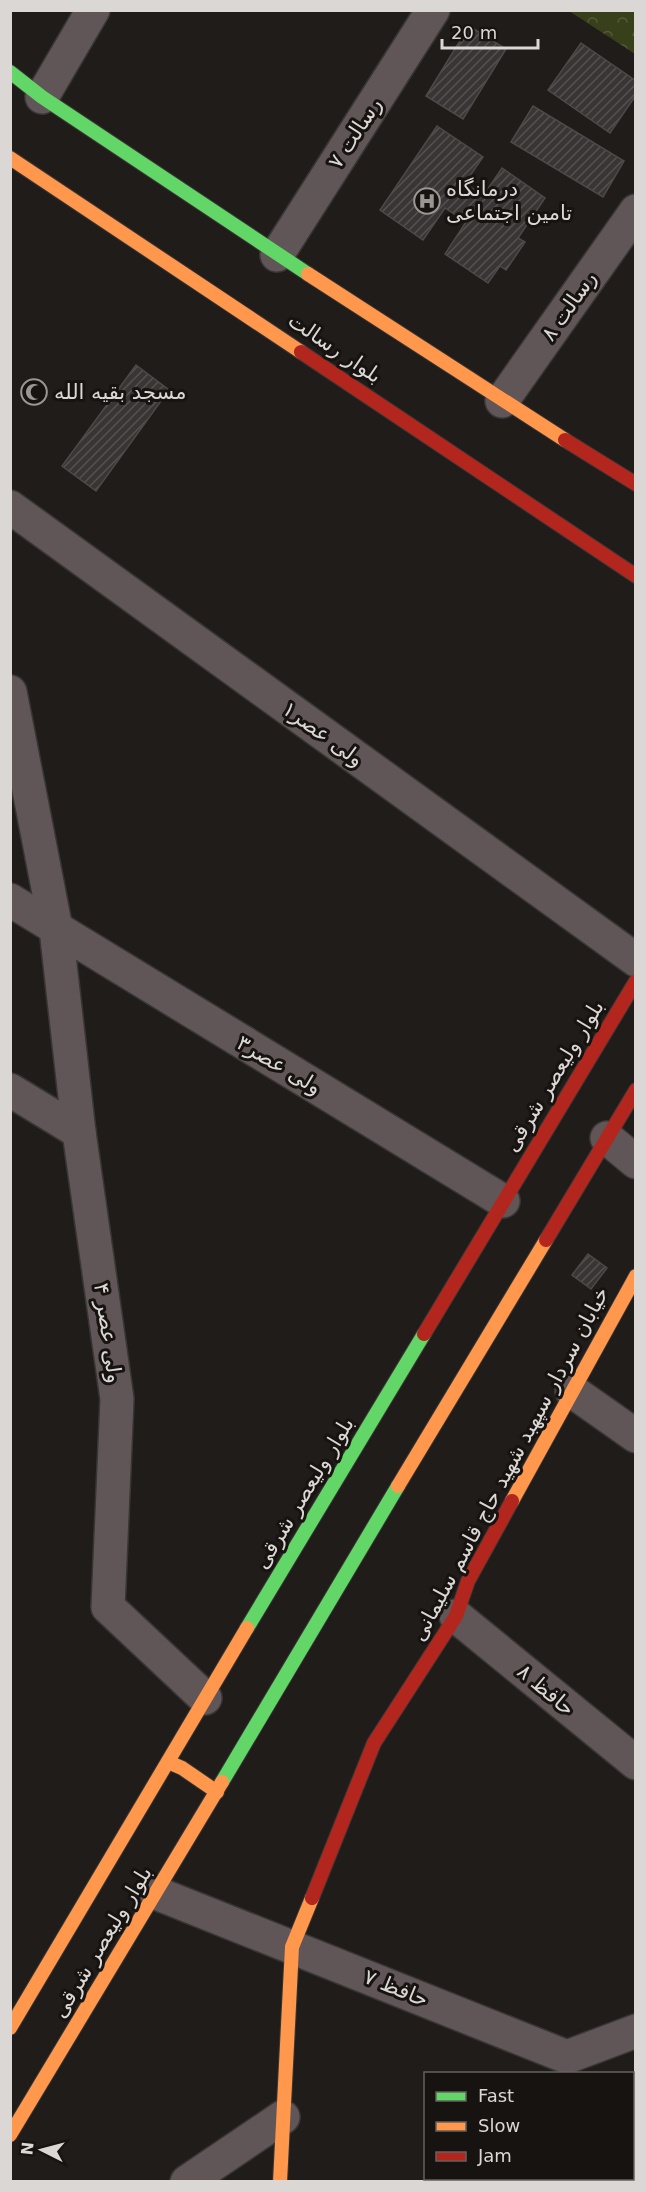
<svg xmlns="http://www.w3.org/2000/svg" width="646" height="2192" viewBox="0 0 646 2192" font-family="'DejaVu Sans',Cairo,sans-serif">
<defs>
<pattern id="park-crowns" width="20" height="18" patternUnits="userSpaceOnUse" patternTransform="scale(1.5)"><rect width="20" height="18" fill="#383f1b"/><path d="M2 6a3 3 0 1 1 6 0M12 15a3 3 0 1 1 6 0" fill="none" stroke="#545a3b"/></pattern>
<pattern id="building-hatch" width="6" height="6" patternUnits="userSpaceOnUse" patternTransform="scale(1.5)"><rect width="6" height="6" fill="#383534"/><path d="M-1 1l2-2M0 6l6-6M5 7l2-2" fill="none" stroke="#545250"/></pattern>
</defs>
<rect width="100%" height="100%" fill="#1f1c1a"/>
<!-- park -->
<path fill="url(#park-crowns)" d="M 569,11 L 635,11 L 635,54 Z"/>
<!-- building -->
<g fill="url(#building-hatch)" stroke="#4c4948" stroke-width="1.5">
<path d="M 469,26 L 506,49 L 463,119 L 426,96 Z"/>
<path d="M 581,43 L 636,81 L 636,95 L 610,133 L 548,90 Z"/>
<path d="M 533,106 L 624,161 L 603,197 L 511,142 Z"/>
<path d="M 437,126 L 483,157 L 465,183 L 483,196 L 502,168 L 545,198 L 518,238 L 525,242 L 506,270 L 500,266 L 488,283 L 445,254 L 466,222 L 445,208 L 423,240 L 380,210 Z"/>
<path d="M 136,365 L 169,390 L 96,491 L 62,466 Z"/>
<path d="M 588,1254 L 607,1268 L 591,1289 L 572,1275 Z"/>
</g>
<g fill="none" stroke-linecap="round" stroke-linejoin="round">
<!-- street casing -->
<g stroke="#383635" stroke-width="36">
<g id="street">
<path d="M 42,97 L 93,10"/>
<path d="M 277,255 L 433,10"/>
<path d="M 502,401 L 636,211"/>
<path d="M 10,507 L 636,960"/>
<path d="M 10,692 L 56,929 L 79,1132 L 117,1399 L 108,1607 L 205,1698"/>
<path d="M 10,900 L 503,1201"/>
<path d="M 10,1090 L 79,1132"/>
<path d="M 607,1138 L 636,1162"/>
<path d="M 572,1391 L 636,1436"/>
<path d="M 456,1616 L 636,1763"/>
<path d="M 156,1893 L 567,2057 L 636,2031"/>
<path d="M 187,2182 L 283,2117"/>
</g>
</g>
<!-- fast casing -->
<g stroke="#383635" stroke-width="16">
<g id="fast">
<path d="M 10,72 L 42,97 L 308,274"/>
<path d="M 247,1628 L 424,1334"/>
<path d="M 222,1782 L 398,1486"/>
</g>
</g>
<!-- slow casing -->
<g stroke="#383635" stroke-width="16">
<g id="slow">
<path d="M 10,158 L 301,352"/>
<path d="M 308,274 L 565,440"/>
<path d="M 398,1486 L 546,1240"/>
<path d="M 512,1501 L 636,1276"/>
<path d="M 168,1762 L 182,1768 L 217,1792"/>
<path d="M 10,2028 L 247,1628"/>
<path d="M 10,2135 L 222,1782"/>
<path d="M 280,2182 L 292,1947 L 312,1898"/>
</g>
</g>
<!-- jam casing -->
<g stroke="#383635" stroke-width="16">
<g id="jam">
<path d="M 301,352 L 636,576"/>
<path d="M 565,440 L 636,484"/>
<path d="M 546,1240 L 636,1090"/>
<path d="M 424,1334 L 636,981"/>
<path d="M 312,1898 L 374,1743 L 456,1616 L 468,1581 L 512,1501"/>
</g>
</g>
<!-- street -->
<use href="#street" stroke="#605657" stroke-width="33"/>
<!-- fast -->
<use href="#fast" stroke="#63d668" stroke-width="14"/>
<!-- slow -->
<use href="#slow" stroke="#ff974d" stroke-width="14"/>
<!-- jam -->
<use href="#jam" stroke="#b3261e" stroke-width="14"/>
</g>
<!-- icons -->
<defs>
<g id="hospital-ring" transform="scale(1.35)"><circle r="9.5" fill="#171310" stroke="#999694" stroke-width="1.5"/><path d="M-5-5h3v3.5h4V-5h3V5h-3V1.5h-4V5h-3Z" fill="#999694"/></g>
<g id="mosque-ring" transform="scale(1.35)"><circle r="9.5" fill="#171310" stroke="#999694" stroke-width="1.5"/><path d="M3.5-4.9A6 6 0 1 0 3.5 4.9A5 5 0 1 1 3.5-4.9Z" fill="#999694"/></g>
</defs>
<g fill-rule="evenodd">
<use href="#hospital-ring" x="427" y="201"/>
<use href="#mosque-ring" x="34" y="392"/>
</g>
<g text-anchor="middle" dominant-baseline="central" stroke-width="6" stroke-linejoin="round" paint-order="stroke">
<!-- street labels -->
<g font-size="21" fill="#dad7d5" stroke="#171310">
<text transform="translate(355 133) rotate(-57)">رسالت ۷</text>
<text transform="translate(569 306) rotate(-55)">رسالت ۸</text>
<text transform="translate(335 348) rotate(34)">بلوار رسالت</text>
<text transform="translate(323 734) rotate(36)">ولی عصر۱</text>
<text transform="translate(279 1065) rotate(31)">ولی عصر۳</text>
<text transform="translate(554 1076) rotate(-59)">بلوار ولیعصر شرقی</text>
<text transform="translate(108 1333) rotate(82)">ولی عصر ۴</text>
<text transform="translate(510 1464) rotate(-62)">خیابان سردار سپهبد شهید حاج قاسم سلیمانی</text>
<text transform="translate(304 1493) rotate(-59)">بلوار ولیعصر شرقی</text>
<text transform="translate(546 1690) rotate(40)">حافظ ۸</text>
<text transform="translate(102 1942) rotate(-59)">بلوار ولیعصر شرقی</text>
<text transform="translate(396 1988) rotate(22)">حافظ ۷</text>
</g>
<!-- poi labels -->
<g font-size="21" fill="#dad7d5" stroke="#171310" text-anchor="start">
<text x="446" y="189">درمانگاه<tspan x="446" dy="24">تامین اجتماعی</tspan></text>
<text x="54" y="392">مسجد بقیه الله</text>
</g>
</g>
<!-- border -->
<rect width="646" height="2192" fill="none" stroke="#dad7d5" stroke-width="24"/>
<!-- legend -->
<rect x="424" y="2072" width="210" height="108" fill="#171310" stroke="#65615f" stroke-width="1.5"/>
<rect x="436" y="2092" width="30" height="9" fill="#63d668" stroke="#65615f" stroke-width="1.5"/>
<text x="478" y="2102" font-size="18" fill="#dad7d5">Fast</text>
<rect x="436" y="2122" width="30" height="9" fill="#ff974d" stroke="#65615f" stroke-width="1.5"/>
<text x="478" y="2132" font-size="18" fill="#dad7d5">Slow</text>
<rect x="436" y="2152" width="30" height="9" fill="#b3261e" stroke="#65615f" stroke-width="1.5"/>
<text x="478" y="2162" font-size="18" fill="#dad7d5">Jam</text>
<!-- north arrow -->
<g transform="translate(42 2150) rotate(276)" stroke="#171310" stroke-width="4.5" paint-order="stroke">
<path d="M0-4.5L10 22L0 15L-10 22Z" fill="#dad7d5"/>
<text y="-9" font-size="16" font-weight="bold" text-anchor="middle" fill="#dad7d5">N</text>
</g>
<!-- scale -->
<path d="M442 39v9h96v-9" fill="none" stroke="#dad7d5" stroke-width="3"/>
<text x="451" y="39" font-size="18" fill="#dad7d5" stroke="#171310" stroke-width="4.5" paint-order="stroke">20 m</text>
</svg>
